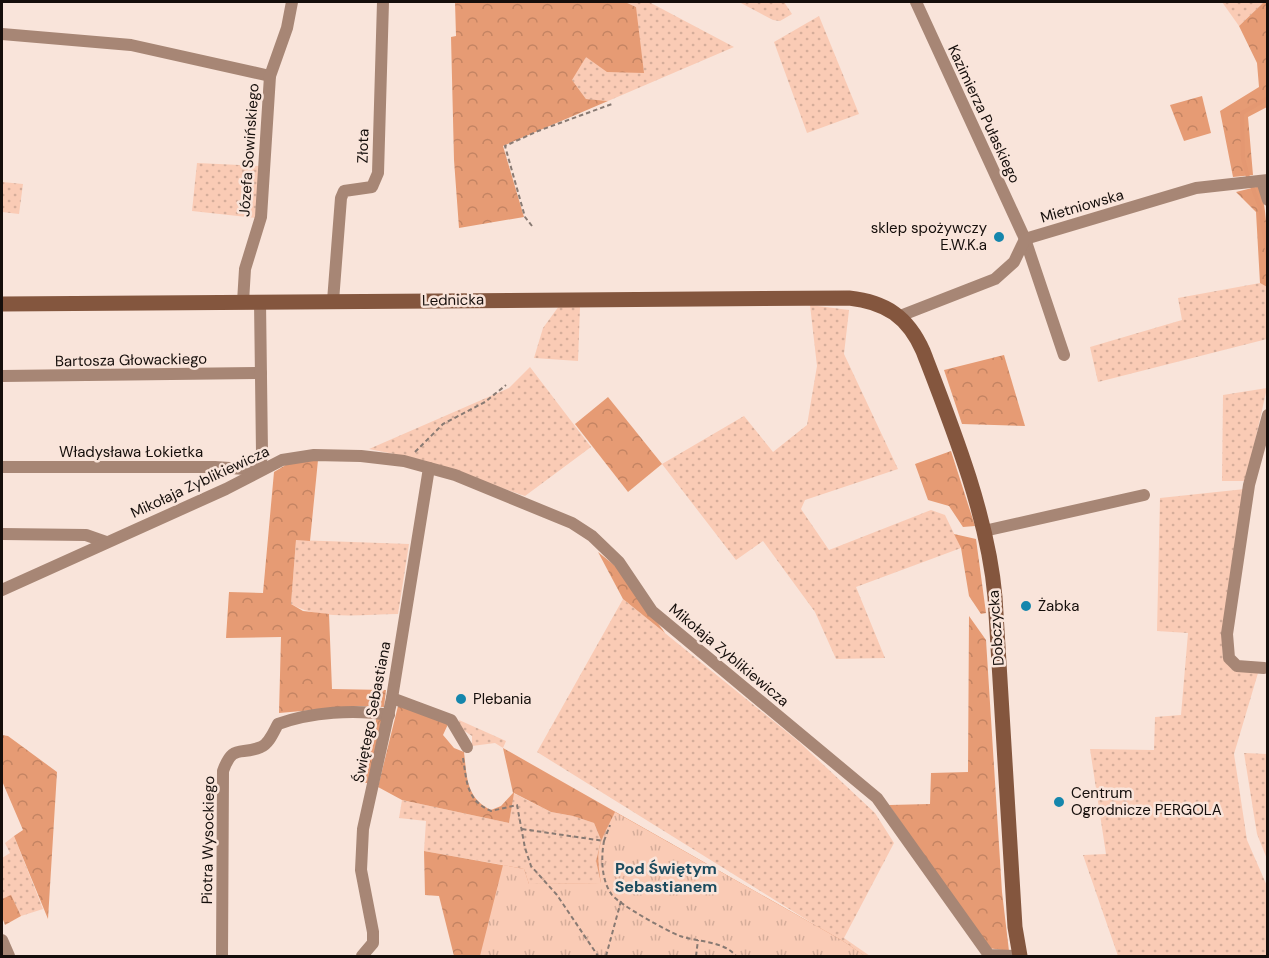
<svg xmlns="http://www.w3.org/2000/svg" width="1269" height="958" viewBox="0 0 1269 958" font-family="'DM Sans',sans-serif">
<defs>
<pattern id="grass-dots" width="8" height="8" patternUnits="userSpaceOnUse" patternTransform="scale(1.5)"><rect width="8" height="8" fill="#facbb5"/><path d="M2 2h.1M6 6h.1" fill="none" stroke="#d5ad9a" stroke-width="1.8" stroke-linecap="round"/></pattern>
<pattern id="forest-crowns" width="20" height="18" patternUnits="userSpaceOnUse" patternTransform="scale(1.5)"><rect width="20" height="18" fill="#e69b74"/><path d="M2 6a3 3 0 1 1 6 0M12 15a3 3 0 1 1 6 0" fill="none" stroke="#c48463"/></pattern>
<pattern id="park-tufts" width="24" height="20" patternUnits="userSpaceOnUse" patternTransform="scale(1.5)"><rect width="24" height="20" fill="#facbb5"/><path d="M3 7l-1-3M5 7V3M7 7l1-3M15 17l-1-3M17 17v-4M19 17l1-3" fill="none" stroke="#d5ad9a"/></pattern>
</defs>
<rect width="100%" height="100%" fill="#f9e4da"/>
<!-- grass -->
<g fill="url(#grass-dots)">
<path d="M 625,2 L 649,2 L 734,47 L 608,101 L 586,99 L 571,79 L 586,56 L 636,7 Z"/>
<path d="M 739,2 L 784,2 L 792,14 L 780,21 L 773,20 Z"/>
<path d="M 1222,2 L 1264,2 L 1239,26 Z"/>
<path d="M 819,16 L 859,114 L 807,133 L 774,42 Z"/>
<path d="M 197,163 L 259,166 L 257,218 L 192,211 Z"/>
<path d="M 2,182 L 23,184 L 19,214 L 2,212 Z"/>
<path d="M 1260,283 L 1267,287 L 1267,339 L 1098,382 L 1090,347 L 1182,320 L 1178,298 Z"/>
<path d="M 810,305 L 849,310 L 844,354 L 898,469 L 805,500 L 801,509 L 829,550 L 931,510 L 945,515 L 961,548 L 856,587 L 885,658 L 836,659 L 815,612 L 763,541 L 736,560 L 662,464 L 744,416 L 773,452 L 807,425 L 817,366 Z"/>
<path d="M 559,306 L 580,307 L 578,361 L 534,358 L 543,328 Z"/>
<path d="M 530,367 L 591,447 L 525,496 L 414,458 L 369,449 L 509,388 Z"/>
<path d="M 1267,388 L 1246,481 L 1222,481 L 1223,395 Z"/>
<path d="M 1245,489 L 1222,634 L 1223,658 L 1234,671 L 1258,673 L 1234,754 L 1247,840 L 1267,886 L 1267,956 L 1118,956 L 1083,855 L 1106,854 L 1090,749 L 1154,750 L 1155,717 L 1181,715 L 1188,633 L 1157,631 L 1160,498 Z"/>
<path d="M 296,540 L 409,544 L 398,614 C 364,614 321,621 291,604 Z"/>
<path d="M 623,599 L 798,741 L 875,813 L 894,843 L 844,938 L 870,956 L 865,956 L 537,752 Z"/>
<path d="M 459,720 L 506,741 L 503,748 L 495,743 L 472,746 L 472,736 L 457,726 Z"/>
<path d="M 1244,753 L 1267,754 L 1267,859 L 1257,834 Z"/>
<path d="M 513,793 L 551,812 L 573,816 L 594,823 L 601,840 L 596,861 L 602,883 L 529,884 L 503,865 L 424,851 L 426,821 L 399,818 L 402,800 L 509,823 Z"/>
<path d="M 14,836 L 43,909 L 21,916 L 11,896 L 2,899 L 2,858 L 10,853 L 5,843 Z"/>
</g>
<!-- forest -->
<g fill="url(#forest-crowns)">
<path d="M 455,2 L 625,2 L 636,7 L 644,73 L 607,72 L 586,57 L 572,80 L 586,99 L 608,101 L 503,146 L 524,217 L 459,228 L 454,160 L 451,37 L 456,36 Z"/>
<path d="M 1264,2 L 1268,2 L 1267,107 L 1248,117 L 1253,175 L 1233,177 L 1220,111 L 1259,87 L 1257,63 L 1239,26 Z"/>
<path d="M 1202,96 L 1211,133 L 1184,141 L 1170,105 Z"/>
<path d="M 1260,186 C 1269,217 1267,254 1267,287 L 1260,283 L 1256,212 L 1236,192 Z"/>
<path d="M 1004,355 L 1025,426 L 962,424 L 944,370 Z"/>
<path d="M 608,397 L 662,464 L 628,492 L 575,424 Z"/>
<path d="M 951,451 L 975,526 L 963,527 L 949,506 L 928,500 L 915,464 Z"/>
<path d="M 318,460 L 310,541 L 296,540 L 291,604 L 303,611 L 329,614 L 332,689 L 386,690 L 384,707 L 359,706 L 279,713 L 281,637 L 226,638 L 229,592 L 263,593 L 274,472 L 289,463 Z"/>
<path d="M 954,534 L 976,539 L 986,613 L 981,614 L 969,596 L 961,548 Z"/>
<path d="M 598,552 L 619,569 L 665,633 L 623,599 Z"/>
<path d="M 969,616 L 986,640 L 1002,892 L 1009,951 L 988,948 L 889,805 L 930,804 L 931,773 L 968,772 Z"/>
<path d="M 398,706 L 449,722 L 443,735 L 454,748 L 464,752 C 467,777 466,798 491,810 L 501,806 L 513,793 L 503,748 L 843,941 L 865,956 L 454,956 L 439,896 L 425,895 L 424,851 L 524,869 L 529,884 L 601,883 L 596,861 L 601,840 L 594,823 L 573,816 L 551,812 L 514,793 L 509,823 L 402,800 L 378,787 Z"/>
<path d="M 377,716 L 383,717 L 369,783 L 362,783 Z"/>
<path d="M 2,735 L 8,736 L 57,772 L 48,919 L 14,836 L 23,830 L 2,781 Z"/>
<path d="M 11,895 L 21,916 L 5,925 L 2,917 L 2,899 Z"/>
</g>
<!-- park -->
<path fill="url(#park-tufts)" d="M 615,812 L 843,941 L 865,956 L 480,956 L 503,865 L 524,869 L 529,884 L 601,883 C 595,847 599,845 615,812 Z"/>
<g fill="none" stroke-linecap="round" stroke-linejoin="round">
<!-- stream -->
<g stroke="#e49872" stroke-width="4">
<path d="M 1248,177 L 1243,158 L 1242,113 L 1268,98"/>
<path d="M 1252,186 L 1260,207 L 1268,257"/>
</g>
<!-- path -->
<g stroke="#887a73" stroke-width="2" stroke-dasharray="4.5 3" stroke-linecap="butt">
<path d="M 532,226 L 525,217 L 505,146 L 538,131 L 612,104"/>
<path d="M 415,452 L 443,424 L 485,402 L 506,385"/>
<path d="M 463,758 C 467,782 466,800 491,811 L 517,805 L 525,848 L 531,866 L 557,895 L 598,956"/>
<path d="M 522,829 L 604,841 C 601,857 601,880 612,895 C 620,905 667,931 680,936 C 698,942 724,941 736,956"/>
<path d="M 604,841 L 610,825"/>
<path d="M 606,956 L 621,901"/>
<path d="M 696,956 L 698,940"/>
</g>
<!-- street -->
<g stroke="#a78675" stroke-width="12">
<path d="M 916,2 L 1025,239 L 1064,355"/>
<path d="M 2,34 L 131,45 L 270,76"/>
<path d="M 1262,181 L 1268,200"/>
<path d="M 333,301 L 341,198 L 344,191 L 372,187 L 378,173 L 383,2"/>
<path d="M 243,302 L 245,269 L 261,217 L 270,76 L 287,28 L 292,2"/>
<path d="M 900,316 L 995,279 L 1014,262 L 1025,239 L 1196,188 L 1268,180"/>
<path d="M 2,376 L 261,373"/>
<path d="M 2,467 L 215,467 L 260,470"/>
<path d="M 260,470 L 262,453 L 260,302"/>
<path d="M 984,531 L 1144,495"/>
<path d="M 2,534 L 86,535 L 106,542"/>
<path d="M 2,590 L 226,489 L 282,460 L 314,455 L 361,456 L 404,461 L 455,475 L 572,523 L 592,536 L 619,562 L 652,611 L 877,798 L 989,955 L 1014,956"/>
<path d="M 1264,668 L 1237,666 L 1229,658 L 1227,634 L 1249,485 L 1268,415"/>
<path d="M 392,698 L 451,720 L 467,747"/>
<path d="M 2,940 L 9,956"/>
<path d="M 222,956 L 223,771 C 233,743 240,756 261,747 C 269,744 274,731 278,724 C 311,712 355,709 389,715"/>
<path d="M 362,956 L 373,943 L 373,932 L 361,870 L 363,829 L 392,698 L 429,468"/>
</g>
<!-- secondary -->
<path stroke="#84563e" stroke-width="15" d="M 2,304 L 849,298 C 886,302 908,317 923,351 C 952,426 988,516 995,597 L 1015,927 L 1020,956"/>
</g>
<!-- markers -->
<g fill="#1586ac" stroke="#f9e4da" stroke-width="2">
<circle cx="999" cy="237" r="6"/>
<circle cx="1026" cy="606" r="6"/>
<circle cx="461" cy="699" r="6"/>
<circle cx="1059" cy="802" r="6"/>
</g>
<g text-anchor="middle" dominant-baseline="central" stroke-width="5" stroke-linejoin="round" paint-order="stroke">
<!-- street labels -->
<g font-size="15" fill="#150e0b" stroke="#f9e4da">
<text transform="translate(984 114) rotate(65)">Kazimierza Pułaskiego</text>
<text transform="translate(363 146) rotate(-88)">Złota</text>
<text transform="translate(249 150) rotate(-86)">Józefa Sowińskiego</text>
<text transform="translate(1082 206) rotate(-16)">Mietniowska</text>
<text transform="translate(453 300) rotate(-1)">Lednicka</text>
<text transform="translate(131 360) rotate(-1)">Bartosza Głowackiego</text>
<text x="131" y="452">Władysława Łokietka</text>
<text transform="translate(200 482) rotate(-25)">Mikołaja Zyblikiewicza</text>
<text transform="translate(996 628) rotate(-94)">Dobczycka</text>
<text transform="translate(729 655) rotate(40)">Mikołaja Zyblikiewicza</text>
<text transform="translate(372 712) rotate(-79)">Świętego Sebastiana</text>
<text transform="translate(208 840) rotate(-89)">Piotra Wysockiego</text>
</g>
<!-- poi labels -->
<g font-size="15" fill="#150e0b" stroke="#f9e4da" text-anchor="start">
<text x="987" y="228" text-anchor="end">sklep spożywczy<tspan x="987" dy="17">E.W.K.a</tspan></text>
<text x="1038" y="606">Żabka</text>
<text x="473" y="699">Plebania</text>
<text x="1071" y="793">Centrum<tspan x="1071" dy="17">Ogrodnicze PERGOLA</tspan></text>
</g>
<!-- neighbourhood labels -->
<g font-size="16" font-weight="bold" fill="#1b4b5e" stroke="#f9e4da">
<text x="666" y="868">Pod Świętym<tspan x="666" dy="18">Sebastianem</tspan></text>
</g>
</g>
<!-- border -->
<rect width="1269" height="958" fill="none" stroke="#150e0b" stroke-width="6"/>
</svg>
